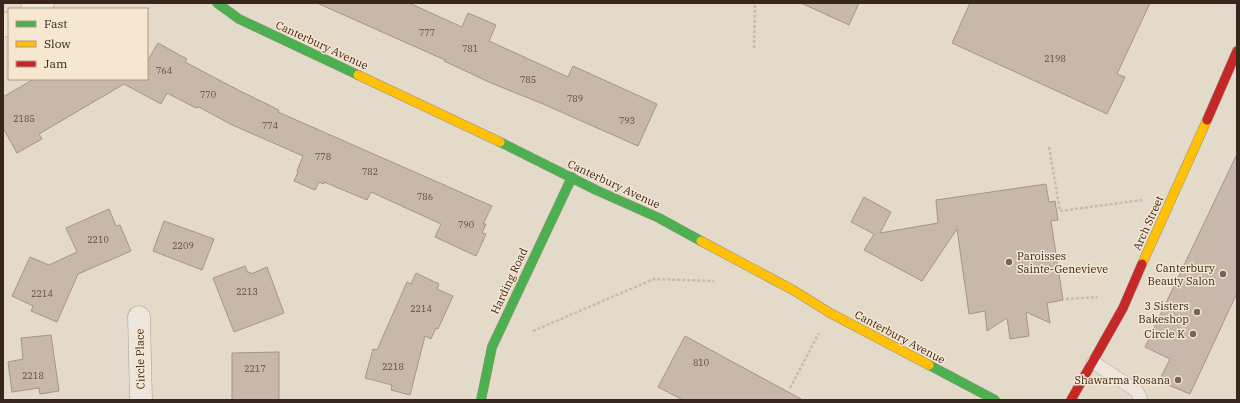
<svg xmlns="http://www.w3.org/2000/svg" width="1240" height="403" viewBox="0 0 1240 403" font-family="'IBM Plex Serif',serif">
<rect width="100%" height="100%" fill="#e4daca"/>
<!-- building -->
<g fill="#c8b7ab" stroke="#a4958a">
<path d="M 317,3 L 409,3 L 462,27 L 468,13 L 496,25 L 489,41 L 568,77 L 573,66 L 657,104 L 638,146 L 543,104 L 491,83 L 444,61 L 445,60 Z"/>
<path d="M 801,3 L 859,3 L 849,25 Z"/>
<path d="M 970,3 L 1150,3 L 1117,74 L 1125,77 L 1107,114 L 952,43 Z"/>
<path d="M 158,43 L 187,59 L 185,62 L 240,91 L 279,110 L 278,112 L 492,206 L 483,224 L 486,224 L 482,233 L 486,234 L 476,256 L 435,237 L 441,224 L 371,192 L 367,200 L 324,182 L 324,184 L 319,182 L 315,190 L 294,181 L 298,172 L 297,171 L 303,156 L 230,124 L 199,107 L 196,108 L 167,93 L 161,104 L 124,84 L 39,134 L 42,139 L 17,153 L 3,128 L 3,97 L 34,79 L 147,79 L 147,62 Z"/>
<path d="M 1237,154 L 1237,293 L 1190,394 L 1159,381 L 1170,359 L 1145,347 Z"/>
<path d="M 1046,184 L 1049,202 L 1055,201 L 1058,220 L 1051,221 L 1063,300 L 1047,303 L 1050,323 L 1026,312 L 1029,336 L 1010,339 L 1007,318 L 987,331 L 985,311 L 969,314 L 957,229 L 922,281 L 864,250 L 874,234 L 851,222 L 864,197 L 891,212 L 880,233 L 938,223 L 936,200 Z"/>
<path d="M 109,209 L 116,226 L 120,225 L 131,251 L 78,274 L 57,322 L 31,311 L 33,306 L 12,296 L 30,257 L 49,265 L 77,252 L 66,228 Z"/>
<path d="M 164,221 L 214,239 L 202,270 L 153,251 Z"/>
<path d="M 245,266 L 248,273 L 250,272 L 251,274 L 267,267 L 284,313 L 234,332 L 213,278 Z"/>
<path d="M 416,273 L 439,284 L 437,289 L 453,296 L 438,329 L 436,328 L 431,339 L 425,336 L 410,395 L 391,390 L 392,385 L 365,378 L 373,349 L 377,350 L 407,282 L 411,284 Z"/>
<path d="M 51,335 L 59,391 L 40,394 L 39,388 L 12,392 L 8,362 L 23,359 L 21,338 Z"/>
<path d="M 685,336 L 803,400 L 683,400 L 658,387 Z"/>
<path d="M 279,352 L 279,400 L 232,400 L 232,353 Z"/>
</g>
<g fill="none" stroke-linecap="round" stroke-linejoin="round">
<!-- lane casing -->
<g stroke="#a99f94" stroke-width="14">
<path id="lane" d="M 1093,362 L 1137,391 L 1141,400"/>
</g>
<!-- street casing -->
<g stroke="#a99f94" stroke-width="23">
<g id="street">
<path d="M 32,9 L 43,3"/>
<path d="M 3,26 L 9,23"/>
<path d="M 139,317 L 141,400"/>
</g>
</g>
<!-- fast casing -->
<g stroke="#998f84" stroke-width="10">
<g id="fast">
<path d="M 217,3 L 239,19 L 358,75"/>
<path d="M 500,142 L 596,190 L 659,218 L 701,241"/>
<path d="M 929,365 L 995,400"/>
<path d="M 481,400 L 492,347 L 572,177"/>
</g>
</g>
<!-- slow casing -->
<g stroke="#998f84" stroke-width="10">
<g id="slow">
<path d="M 358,75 L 500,142"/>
<path d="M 701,241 L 793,290 L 830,313 L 929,365"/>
<path d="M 1142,264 L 1207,120"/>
</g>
</g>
<!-- jam casing -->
<g stroke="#998f84" stroke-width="10">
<g id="jam">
<path d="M 1207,120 L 1237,51"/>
<path d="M 1071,400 L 1123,308 L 1142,264"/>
</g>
</g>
<!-- path -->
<g stroke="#c5bcb4" stroke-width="2.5" stroke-dasharray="3 2" stroke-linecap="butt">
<path d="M 754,48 L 755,3"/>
<path d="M 1049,147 L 1060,211 L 1142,200"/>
<path d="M 1066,299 L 1098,297"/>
<path d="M 533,331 L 654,279 L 714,281"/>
<path d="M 790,388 L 819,333"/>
</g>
<!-- lane -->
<use href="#lane" stroke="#ece6dd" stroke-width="13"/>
<!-- street -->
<use href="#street" stroke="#ece6dd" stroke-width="22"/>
<!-- fast -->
<use href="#fast" stroke="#4caf50" stroke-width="9"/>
<!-- slow -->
<use href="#slow" stroke="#ffc107" stroke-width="9"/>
<!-- jam -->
<use href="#jam" stroke="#c62828" stroke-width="9"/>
</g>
<!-- markers -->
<g fill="#746559" stroke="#f7e6d0" stroke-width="1.5">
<circle cx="1009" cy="262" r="4"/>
<circle cx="1223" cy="274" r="4"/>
<circle cx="1197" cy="312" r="4"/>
<circle cx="1193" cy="334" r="4"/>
<circle cx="1178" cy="380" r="4"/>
</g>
<g text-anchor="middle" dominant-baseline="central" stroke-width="3" stroke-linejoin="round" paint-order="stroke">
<!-- number labels -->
<g font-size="9" fill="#5c4a40">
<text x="427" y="32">777</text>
<text x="470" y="48">781</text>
<text x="1055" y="58">2198</text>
<text x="164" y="70">764</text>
<text x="528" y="79">785</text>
<text x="208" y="94">770</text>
<text x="575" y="98">789</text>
<text x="24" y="118">2185</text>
<text x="627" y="120">793</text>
<text x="270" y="125">774</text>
<text x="323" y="156">778</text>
<text x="370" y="171">782</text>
<text x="425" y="196">786</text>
<text x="466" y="224">790</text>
<text x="98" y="239">2210</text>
<text x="183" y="245">2209</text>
<text x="247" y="291">2213</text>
<text x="42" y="293">2214</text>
<text x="421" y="308">2214</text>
<text x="701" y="362">810</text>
<text x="393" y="366">2218</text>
<text x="255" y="368">2217</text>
<text x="33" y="375">2218</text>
</g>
<!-- street labels -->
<g font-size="11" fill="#38261c" stroke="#f7e6d0">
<text transform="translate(322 45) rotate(25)">Canterbury Avenue</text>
<text transform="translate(614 184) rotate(25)">Canterbury Avenue</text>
<text transform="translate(1148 223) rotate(-66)">Arch Street</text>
<text transform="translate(509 281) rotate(-65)">Harding Road</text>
<text transform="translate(900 337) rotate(28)">Canterbury Avenue</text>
<text transform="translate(140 359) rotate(-91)">Circle Place</text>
</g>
<!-- poi labels -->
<g font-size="11" fill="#38261c" stroke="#f7e6d0" text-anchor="end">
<text x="1017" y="256" text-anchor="start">Paroisses<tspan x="1017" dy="13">Sainte-Genevieve</tspan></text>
<text x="1215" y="268">Canterbury<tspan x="1215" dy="13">Beauty Salon</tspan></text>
<text x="1189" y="306">3 Sisters<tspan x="1189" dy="13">Bakeshop</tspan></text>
<text x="1185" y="334">Circle K</text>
<text x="1170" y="380">Shawarma Rosana</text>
</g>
</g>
<!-- border -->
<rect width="1240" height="403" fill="none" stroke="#38261c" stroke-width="8"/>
<!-- legend -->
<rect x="8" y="8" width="140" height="72" fill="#f7e6d0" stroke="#ab9988"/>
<rect x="16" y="21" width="20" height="6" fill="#4caf50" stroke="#ab9988"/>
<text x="44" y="28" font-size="12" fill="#38261c">Fast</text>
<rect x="16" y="41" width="20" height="6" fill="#ffc107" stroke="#ab9988"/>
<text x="44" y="48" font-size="12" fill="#38261c">Slow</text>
<rect x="16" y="61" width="20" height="6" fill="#c62828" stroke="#ab9988"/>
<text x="44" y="68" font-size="12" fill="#38261c">Jam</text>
</svg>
